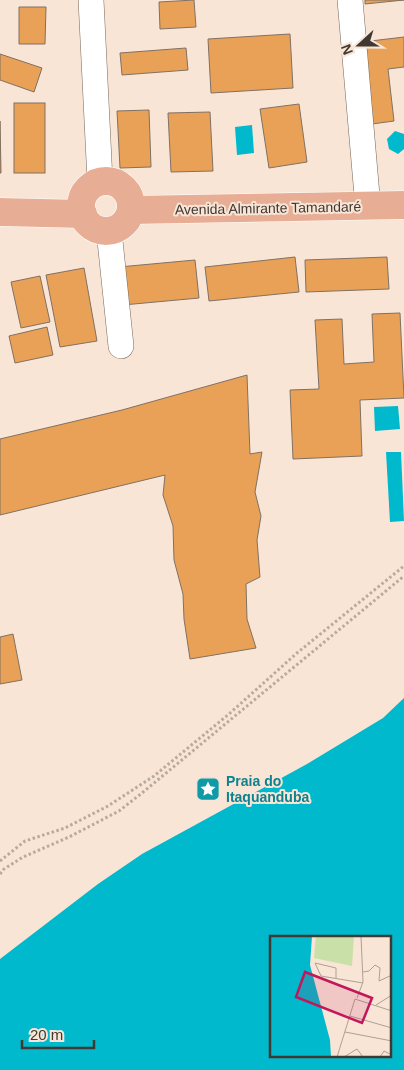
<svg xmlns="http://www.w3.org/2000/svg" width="404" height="1070" viewBox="0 0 404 1070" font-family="Helvetica,sans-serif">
<rect width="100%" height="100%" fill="#f8e5d6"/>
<!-- water -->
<g fill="#01b9cc" fill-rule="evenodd">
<path d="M 252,125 L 254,153 L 237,155 L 235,127 Z"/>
<path d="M 395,131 L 404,134 L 404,149 L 398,154 L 389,149 L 387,139 Z"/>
<path d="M 398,406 L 400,429 L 375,431 L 374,407 Z"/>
<path d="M 386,452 L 401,452 L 404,521 L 390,522 Z"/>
<path d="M 404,698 L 404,1070 L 0,1070 L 0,959 L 98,884 L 142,854 L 307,764 L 383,718 ZM 272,938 L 390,938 L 390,1056 L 272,1056 Z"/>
</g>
<!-- building -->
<g fill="#e8a157" stroke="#817163">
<path d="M 194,0 L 196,27 L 160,29 L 159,2 Z"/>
<path d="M 365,0 L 404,0 L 365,4 Z"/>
<path d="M 19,7 L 46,7 L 45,44 L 19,44 Z"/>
<path d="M 290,34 L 293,88 L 211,93 L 208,39 Z"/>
<path d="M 404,37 L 404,67 L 388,69 L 394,121 L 372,124 L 362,42 Z"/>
<path d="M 186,48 L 188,70 L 122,75 L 120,53 Z"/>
<path d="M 0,54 L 42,68 L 34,92 L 0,80 Z"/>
<rect x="14" y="103" width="31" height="70"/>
<path d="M 299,104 L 307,162 L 269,168 L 260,109 Z"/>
<path d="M 149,110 L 151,167 L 120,168 L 117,111 Z"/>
<path d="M 210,112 L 213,171 L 171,172 L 168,113 Z"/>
<path d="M 0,121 L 1,173 L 0,173 Z"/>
<path d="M 295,257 L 299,292 L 209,301 L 205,267 Z"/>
<path d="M 387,257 L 389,289 L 306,292 L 305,260 Z"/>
<path d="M 195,260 L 199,298 L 123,305 L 119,267 Z"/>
<path d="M 84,268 L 97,341 L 60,347 L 46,275 Z"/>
<path d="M 40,276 L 50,322 L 21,328 L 11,282 Z"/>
<path d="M 400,313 L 404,398 L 360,400 L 362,456 L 293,459 L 290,390 L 319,389 L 315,320 L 342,319 L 344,364 L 374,362 L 372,314 Z"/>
<path d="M 47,327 L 53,355 L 15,363 L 9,336 Z"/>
<path d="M 247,375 L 250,454 L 262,452 L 255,492 L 261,516 L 257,540 L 260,577 L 246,584 L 247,619 L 256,648 L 190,659 L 184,619 L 183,594 L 174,560 L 173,526 L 163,495 L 165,475 L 0,515 L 0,439 L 122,410 Z"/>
<path d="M 13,634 L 22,680 L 0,684 L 0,637 Z"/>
</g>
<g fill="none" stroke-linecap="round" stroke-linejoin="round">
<!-- minor casing -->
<g stroke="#78675a" stroke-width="26">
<g id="minor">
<path d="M 91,0 L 100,181"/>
<path d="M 350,0 L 368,207"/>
<path d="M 109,231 L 121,346"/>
</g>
</g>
<!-- major casing -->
<g stroke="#fff" stroke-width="29">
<g id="major">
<circle cx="106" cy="206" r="25"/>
<path d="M 131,210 L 404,205"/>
<path d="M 0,212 L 83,214"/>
</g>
</g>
<!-- path -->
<g stroke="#b9aa9f" stroke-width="3" stroke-dasharray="2.5 2.5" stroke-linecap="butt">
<path d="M 0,861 L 25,841 L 65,828 L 108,806 L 154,776 L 229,714 L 297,653 L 404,566"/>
<path d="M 0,874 L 4,869 L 23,857 L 69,837 L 119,811 L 142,793 L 404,576"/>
</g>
<!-- minor -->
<use href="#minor" stroke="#fff" stroke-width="25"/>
<!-- major -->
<use href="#major" stroke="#e8ae95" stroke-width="28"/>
</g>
<!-- icons -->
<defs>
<g id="sight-square" transform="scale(1.25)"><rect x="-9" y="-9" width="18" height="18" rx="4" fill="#0f9aa8" stroke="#f8e5d6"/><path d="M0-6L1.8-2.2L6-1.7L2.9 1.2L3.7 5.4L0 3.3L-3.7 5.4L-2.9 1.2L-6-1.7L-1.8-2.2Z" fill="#fff"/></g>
</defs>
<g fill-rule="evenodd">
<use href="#sight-square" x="208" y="789"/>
</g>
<g text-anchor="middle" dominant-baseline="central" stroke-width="4" stroke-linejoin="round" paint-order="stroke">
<!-- street labels -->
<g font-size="14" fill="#403933" stroke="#f8e5d6">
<text transform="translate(268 208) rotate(-1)">Avenida Almirante Tamandaré</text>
</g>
<!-- culture labels -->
<g font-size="14" font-weight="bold" fill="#0d838f" stroke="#f8e5d6" text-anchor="start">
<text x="226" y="781">Praia do<tspan x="226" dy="16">Itaquanduba</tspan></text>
</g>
</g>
<!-- overview -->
<g transform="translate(270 936)">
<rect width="121" height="121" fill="#f8e5d6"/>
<path d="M 46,0 L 84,0 L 82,30 L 44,22 Z" fill="#c9e0a9"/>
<path d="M 0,0 L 42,0 L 40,29 L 60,104 L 61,121 L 0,121 Z" fill="#01b9cc"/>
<path fill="none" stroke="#aea095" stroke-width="1" d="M 93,36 L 99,35 L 105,29 L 110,32 L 109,45 L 122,39M 66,42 L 66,32 L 45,27 L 51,40 L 93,47M 87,62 L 93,46 L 91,0M 88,64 L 122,75M 106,69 L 122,59M 80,80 L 122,92M 75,96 L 122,105M 67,121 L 85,63 L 88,64M 74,121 L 87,113 L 93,121M 110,121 L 114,115 L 122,119"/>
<path fill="#c2185b" fill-opacity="0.15" stroke="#c2185b" stroke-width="2.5" d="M 35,36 L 102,62 L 92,87 L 26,61 Z"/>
<rect width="121" height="121" fill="none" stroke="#403933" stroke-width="2.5"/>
</g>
<!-- north arrow -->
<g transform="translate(359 45) rotate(249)" stroke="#f8e5d6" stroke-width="4" paint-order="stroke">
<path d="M0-4L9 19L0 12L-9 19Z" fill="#403933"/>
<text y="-8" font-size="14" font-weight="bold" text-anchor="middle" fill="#403933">N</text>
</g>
<!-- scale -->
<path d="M22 1040v8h72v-8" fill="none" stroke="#403933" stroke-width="2.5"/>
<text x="30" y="1040" font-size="15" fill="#403933" stroke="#f8e5d6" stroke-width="4" paint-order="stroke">20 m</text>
</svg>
